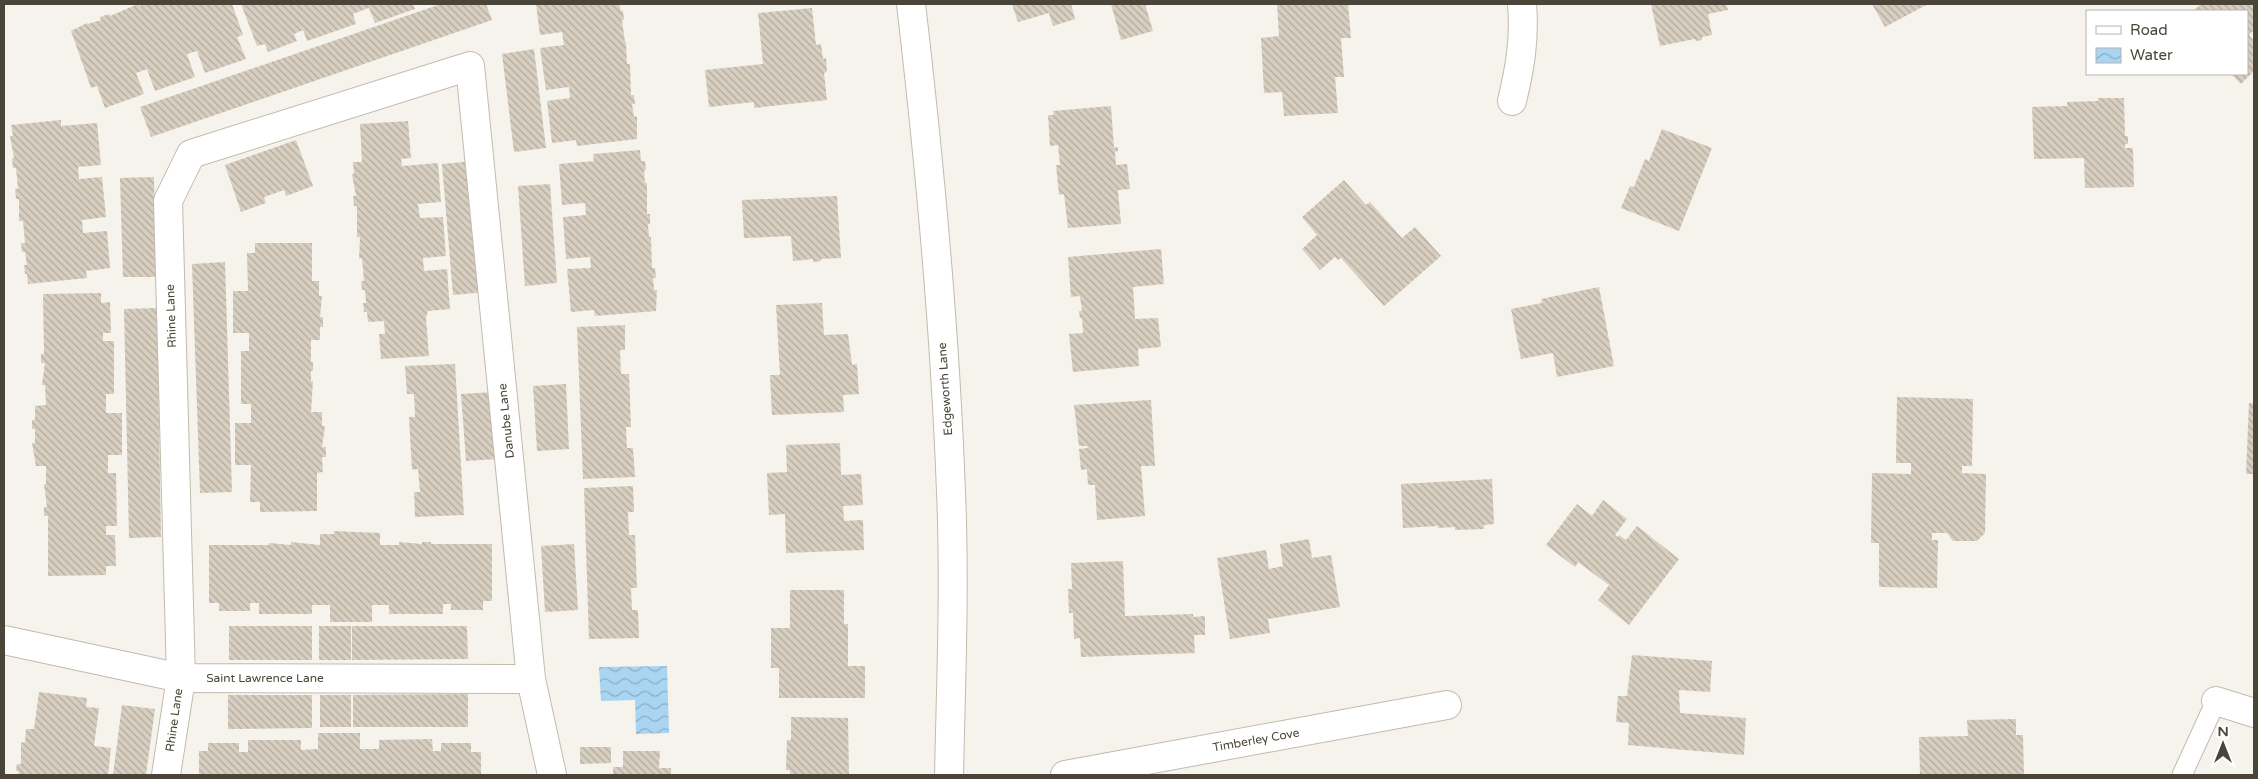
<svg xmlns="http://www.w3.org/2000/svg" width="2258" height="779" viewBox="0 0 2258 779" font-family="'Varela Round',sans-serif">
<defs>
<pattern id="water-waves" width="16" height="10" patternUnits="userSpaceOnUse" patternTransform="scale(1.25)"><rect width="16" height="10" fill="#a9d4f2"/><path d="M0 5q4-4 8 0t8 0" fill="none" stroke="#8caec5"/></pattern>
<pattern id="building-back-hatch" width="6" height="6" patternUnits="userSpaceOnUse" patternTransform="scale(1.25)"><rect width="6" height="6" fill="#d8cfc1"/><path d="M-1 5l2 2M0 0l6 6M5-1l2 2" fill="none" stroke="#b1aa9e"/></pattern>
</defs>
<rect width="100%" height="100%" fill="#f6f3ec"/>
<!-- water -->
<path fill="url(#water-waves)" d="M 667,666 L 669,733 L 636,734 L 635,700 L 601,701 L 599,667 Z"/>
<!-- building -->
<g fill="url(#building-back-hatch)">
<path d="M 138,4 L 139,6 L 145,4 L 232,4 L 243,35 L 237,37 L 246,59 L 205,73 L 197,51 L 187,54 L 195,77 L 155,91 L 147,69 L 136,73 L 144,94 L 105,108 L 97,86 L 91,88 L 71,31 L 87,23 L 88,24 L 101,20 L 100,17 L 109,14 L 110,16 Z"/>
<path d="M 241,4 L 413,4 L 415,9 L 375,23 L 369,8 L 353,14 L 356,24 L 307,41 L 303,30 L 294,34 L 297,41 L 268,52 L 265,44 L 257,46 Z"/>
<path d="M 441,4 L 486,4 L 492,20 L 151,137 L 140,107 Z"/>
<path d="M 536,4 L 619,4 L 621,11 L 623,11 L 624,20 L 622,20 L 625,42 L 626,42 L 627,64 L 630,64 L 631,95 L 634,95 L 635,104 L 632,104 L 634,117 L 637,116 L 637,139 L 577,146 L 576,140 L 552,143 L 547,101 L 570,98 L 569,87 L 546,90 L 540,48 L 564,45 L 562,32 L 540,35 Z"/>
<path d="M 1012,4 L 1071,4 L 1075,19 L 1053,26 L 1049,13 L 1018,22 Z"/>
<path d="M 1111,4 L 1145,4 L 1153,31 L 1121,40 Z"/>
<path d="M 1277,4 L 1348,4 L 1351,38 L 1341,38 L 1344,77 L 1335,77 L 1338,113 L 1284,116 L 1282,92 L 1264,93 L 1261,38 L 1279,36 Z"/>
<path d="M 1651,4 L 1726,4 L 1728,10 L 1708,14 L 1712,35 L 1702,37 L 1702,40 L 1696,41 L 1695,39 L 1660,46 Z"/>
<path d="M 1872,4 L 1928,4 L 1885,27 Z"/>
<path d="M 2201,4 L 2254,4 L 2254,30 L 2249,35 L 2254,41 L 2254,71 L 2241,84 L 2231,74 L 2247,74 L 2247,11 L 2193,11 Z"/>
<path d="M 812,8 L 816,45 L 821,44 L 823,59 L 826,58 L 827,72 L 824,73 L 827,100 L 754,108 L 754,102 L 709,107 L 705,70 L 763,64 L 758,13 Z"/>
<path d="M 534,49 L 546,148 L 514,152 L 502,54 Z"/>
<path d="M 2098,98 L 2124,98 L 2125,136 L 2128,136 L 2128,144 L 2125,144 L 2125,148 L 2133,148 L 2134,187 L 2085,188 L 2084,158 L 2034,159 L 2032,107 L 2067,106 L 2067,102 L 2098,101 Z"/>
<path d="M 1111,106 L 1114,148 L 1118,147 L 1118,151 L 1115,152 L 1116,165 L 1127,164 L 1130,189 L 1118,190 L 1121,224 L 1068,228 L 1064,194 L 1059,195 L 1056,165 L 1060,165 L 1058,145 L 1050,146 L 1048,115 L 1054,115 L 1053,111 Z"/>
<path d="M 61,120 L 61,126 L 97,123 L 101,165 L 78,167 L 79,179 L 102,177 L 106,217 L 82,220 L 83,233 L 107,231 L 110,268 L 86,271 L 87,278 L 28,284 L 27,274 L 25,274 L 24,265 L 27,265 L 25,252 L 22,252 L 21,243 L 25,243 L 23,221 L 19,221 L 19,199 L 16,199 L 15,189 L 18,189 L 16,168 L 13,168 L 12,158 L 14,158 L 10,136 L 13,136 L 11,125 Z"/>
<path d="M 408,121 L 411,158 L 401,159 L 402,166 L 438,163 L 441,202 L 418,204 L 420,218 L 443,217 L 446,256 L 423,258 L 424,271 L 447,269 L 450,309 L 428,311 L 426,318 L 429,356 L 381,359 L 379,334 L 385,334 L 384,321 L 368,322 L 367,312 L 364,312 L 363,303 L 366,303 L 365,290 L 362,290 L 361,281 L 364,281 L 362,258 L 359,259 L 360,237 L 357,237 L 357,206 L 354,206 L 353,196 L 356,196 L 352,174 L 354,174 L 353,162 L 362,162 L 360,124 Z"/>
<path d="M 1662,129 L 1712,148 L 1679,231 L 1621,208 L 1630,186 L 1634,187 L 1645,159 L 1649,161 Z"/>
<path d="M 296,140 L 313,186 L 286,196 L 284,190 L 264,197 L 266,203 L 241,212 L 225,165 Z"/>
<path d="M 640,150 L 641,161 L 645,161 L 646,170 L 644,171 L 645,183 L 647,183 L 647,214 L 650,214 L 650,224 L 648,224 L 649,237 L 651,237 L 652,268 L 655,268 L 656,278 L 653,278 L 654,290 L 657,290 L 656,311 L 595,316 L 594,310 L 571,312 L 567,269 L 591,268 L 590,257 L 566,259 L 563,217 L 586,215 L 585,203 L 562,205 L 559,164 L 594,161 L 593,154 Z"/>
<path d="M 474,161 L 486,292 L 453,295 L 442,164 Z"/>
<path d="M 154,177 L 156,277 L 123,277 L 120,178 Z"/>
<path d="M 1344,180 L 1366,205 L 1370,202 L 1402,238 L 1415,227 L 1441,256 L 1384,306 L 1341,258 L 1338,260 L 1335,257 L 1320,270 L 1302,249 L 1317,235 L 1302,217 Z"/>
<path d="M 550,184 L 557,283 L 525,286 L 518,186 Z"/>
<path d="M 837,196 L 841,258 L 821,259 L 821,261 L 813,262 L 813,259 L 793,261 L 791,236 L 744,238 L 742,200 Z"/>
<path d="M 255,243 L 312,243 L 312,281 L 319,281 L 319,296 L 322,296 L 320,317 L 323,317 L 323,327 L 320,327 L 320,340 L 311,340 L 311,362 L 313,362 L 313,371 L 311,371 L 311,381 L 313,381 L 311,412 L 322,412 L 322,426 L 325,426 L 322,447 L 326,447 L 326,457 L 322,457 L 323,472 L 317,473 L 317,511 L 260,512 L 260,502 L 250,502 L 251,465 L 235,465 L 235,423 L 251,423 L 251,404 L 241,404 L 241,351 L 249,351 L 249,333 L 233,333 L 233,291 L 248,291 L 247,253 L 255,253 Z"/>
<path d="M 1161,249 L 1164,284 L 1133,287 L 1135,319 L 1158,318 L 1161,347 L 1138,349 L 1139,366 L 1073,372 L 1069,334 L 1083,333 L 1082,318 L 1080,318 L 1079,311 L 1082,311 L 1080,296 L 1071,297 L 1068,257 Z"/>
<path d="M 225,262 L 232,492 L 200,493 L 192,264 Z"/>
<path d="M 1599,287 L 1614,366 L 1557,377 L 1553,353 L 1521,359 L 1511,309 L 1542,303 L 1541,299 Z"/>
<path d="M 101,293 L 101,303 L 110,302 L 111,333 L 103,333 L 103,341 L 114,341 L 114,394 L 106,394 L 106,413 L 122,413 L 122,455 L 108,455 L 108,473 L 116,473 L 117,526 L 106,526 L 106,535 L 115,535 L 116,566 L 106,566 L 106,575 L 48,576 L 48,516 L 44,516 L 44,507 L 47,507 L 44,484 L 46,484 L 46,466 L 36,466 L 32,443 L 35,443 L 35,429 L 32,429 L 32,420 L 35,420 L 35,406 L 46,405 L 45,385 L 42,385 L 45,363 L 41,363 L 41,354 L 44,354 L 43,294 Z"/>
<path d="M 822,303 L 824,335 L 848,334 L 852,365 L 857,364 L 859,394 L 843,395 L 844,412 L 772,415 L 770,375 L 780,375 L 776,305 Z"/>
<path d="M 157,308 L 161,537 L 129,538 L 124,309 Z"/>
<path d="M 625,325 L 625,350 L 620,350 L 621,374 L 629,374 L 631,427 L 626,427 L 627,448 L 633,448 L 635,477 L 583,479 L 577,327 Z"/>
<path d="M 455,364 L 464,515 L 415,517 L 414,492 L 420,492 L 418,469 L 412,470 L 409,417 L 415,417 L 414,394 L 407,394 L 405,366 Z"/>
<path d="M 566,384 L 569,449 L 537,451 L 533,386 Z"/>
<path d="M 494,392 L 498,459 L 466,461 L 461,394 Z"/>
<path d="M 1897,397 L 1973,399 L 1972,466 L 1962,466 L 1962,473 L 1986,474 L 1985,533 L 1977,541 L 1953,541 L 1947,533 L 1932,533 L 1932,540 L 1938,540 L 1937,588 L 1879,587 L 1879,543 L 1871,543 L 1872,473 L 1911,474 L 1911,463 L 1896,463 Z"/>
<path d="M 1151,400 L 1155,466 L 1141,466 L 1145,516 L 1097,520 L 1095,485 L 1088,485 L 1087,469 L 1081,470 L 1079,449 L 1088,448 L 1087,446 L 1079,446 L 1074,405 Z"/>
<path d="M 2249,403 L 2254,403 L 2254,474 L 2246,474 Z"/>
<path d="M 840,443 L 841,475 L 861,474 L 863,505 L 843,506 L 844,521 L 863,520 L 864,550 L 786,553 L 785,514 L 769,515 L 767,473 L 787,472 L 786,445 Z"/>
<path d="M 1492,479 L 1494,524 L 1484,525 L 1484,529 L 1455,530 L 1455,527 L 1438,528 L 1438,526 L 1403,528 L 1401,484 Z"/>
<path d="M 633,486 L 634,512 L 628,512 L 629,535 L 635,535 L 637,588 L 631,588 L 632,610 L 638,610 L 639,638 L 589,639 L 584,488 Z"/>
<path d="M 1603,500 L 1627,519 L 1615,535 L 1618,537 L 1619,535 L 1626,540 L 1637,526 L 1679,559 L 1629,625 L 1598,600 L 1609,585 L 1578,562 L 1575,567 L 1546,545 L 1577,504 L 1592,516 Z"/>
<path d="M 334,531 L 380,533 L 380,545 L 399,545 L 399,542 L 422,544 L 422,542 L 431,542 L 431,544 L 492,544 L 492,601 L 483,601 L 483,610 L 451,610 L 451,604 L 443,604 L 443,614 L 389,614 L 389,605 L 372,605 L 372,622 L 330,622 L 330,605 L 312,605 L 312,614 L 259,614 L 259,603 L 250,603 L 250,611 L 219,611 L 219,603 L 209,603 L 209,545 L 269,545 L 269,543 L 291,545 L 291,542 L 320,545 L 320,534 L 334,534 Z"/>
<path d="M 1309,539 L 1312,558 L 1331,555 L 1340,607 L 1268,619 L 1270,633 L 1230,639 L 1217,558 L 1266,550 L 1269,569 L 1283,566 L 1280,544 Z"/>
<path d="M 574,544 L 578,610 L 545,612 L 541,546 Z"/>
<path d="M 1123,561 L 1125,616 L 1193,614 L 1193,617 L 1205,616 L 1205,635 L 1194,635 L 1195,653 L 1081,657 L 1080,638 L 1074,639 L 1073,613 L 1069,613 L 1068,589 L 1072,589 L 1071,563 Z"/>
<path d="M 790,590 L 844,590 L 844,624 L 848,624 L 848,666 L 865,666 L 865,698 L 779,698 L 779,668 L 771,668 L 771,628 L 790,628 Z"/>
<rect x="229" y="626" width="83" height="34"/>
<rect x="319" y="626" width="32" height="34"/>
<path d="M 352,626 L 467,626 L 468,659 L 352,660 Z"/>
<path d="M 1632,655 L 1712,661 L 1710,692 L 1679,690 L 1680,713 L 1746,718 L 1744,755 L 1628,745 L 1629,723 L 1616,722 L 1618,696 L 1627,696 Z"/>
<path d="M 39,692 L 87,698 L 86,707 L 99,708 L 94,746 L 111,748 L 108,775 L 18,775 L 19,771 L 16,771 L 17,764 L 21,764 L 21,742 L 25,743 L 26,729 L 34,729 Z"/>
<path d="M 468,694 L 468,727 L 353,727 L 353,695 Z"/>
<path d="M 228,695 L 312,695 L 312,728 L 228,729 Z"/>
<rect x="320" y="695" width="31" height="32"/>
<path d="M 122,705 L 155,709 L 146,775 L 113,775 Z"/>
<path d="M 791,717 L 848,718 L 849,775 L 790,775 L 790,770 L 786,770 L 787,740 L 791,740 Z"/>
<path d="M 2016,719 L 2016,735 L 2023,735 L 2024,775 L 1920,775 L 1919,737 L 1968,736 L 1967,720 Z"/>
<path d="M 318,733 L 360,733 L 360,749 L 379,749 L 379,740 L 432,739 L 433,751 L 441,751 L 441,743 L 471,743 L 471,752 L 481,752 L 481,775 L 199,775 L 199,751 L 208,751 L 208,743 L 239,743 L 239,752 L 248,752 L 248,740 L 301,740 L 301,750 L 318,749 Z"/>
<path d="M 580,747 L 611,747 L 611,763 L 580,764 Z"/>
<path d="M 623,751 L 660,751 L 659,768 L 671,768 L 671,775 L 613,775 L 613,767 L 623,767 Z"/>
</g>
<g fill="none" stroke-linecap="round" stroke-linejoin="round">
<!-- service casing -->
<g stroke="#c2bbae" stroke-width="21">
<path id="service" d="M 2182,775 L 2216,701"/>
</g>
<!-- minor casing -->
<g stroke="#c2bbae" stroke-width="30">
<g id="minor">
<path d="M 911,4 C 930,166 945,329 951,492 C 955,586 951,681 949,775"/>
<path d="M 1512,101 C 1520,68 1525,38 1522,4"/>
<path d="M 4,640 L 181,678 L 531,679"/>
<path d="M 2216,701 L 2254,713"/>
<path d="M 166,775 L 181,678 L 168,201 L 191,154 L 470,66 L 531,679 L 552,775"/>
<path d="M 1065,775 L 1447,705"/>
</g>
</g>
<!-- service -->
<use href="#service" stroke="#fff" stroke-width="19"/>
<!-- minor -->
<use href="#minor" stroke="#fff" stroke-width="28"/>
</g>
<g text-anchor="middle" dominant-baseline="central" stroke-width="4" stroke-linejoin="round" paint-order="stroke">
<!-- street labels -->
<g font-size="12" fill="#4b4439" stroke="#fff">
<text transform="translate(171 316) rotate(-92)">Rhine Lane</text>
<text transform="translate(945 389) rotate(-94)">Edgeworth Lane</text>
<text transform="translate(506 421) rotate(-96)">Danube Lane</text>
<text x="265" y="678">Saint Lawrence Lane</text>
<text transform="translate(174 720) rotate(-82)">Rhine Lane</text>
<text transform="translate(1256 740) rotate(-10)">Timberley Cove</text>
</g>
</g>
<!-- border -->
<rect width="2258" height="779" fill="none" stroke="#4b4439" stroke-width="10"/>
<!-- legend -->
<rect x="2086" y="10" width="162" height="65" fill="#ffffff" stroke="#b7b4b0"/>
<rect x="2096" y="26" width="25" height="8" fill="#ffffff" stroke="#b7b4b0"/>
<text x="2130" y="35" font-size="15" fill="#4b4439">Road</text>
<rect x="2096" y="48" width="25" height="15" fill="url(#water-waves)" stroke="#b7b4b0"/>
<text x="2130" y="60" font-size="15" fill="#4b4439">Water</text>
<!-- north arrow -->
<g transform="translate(2223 744)" stroke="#ffffff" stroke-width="4" paint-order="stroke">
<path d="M0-4L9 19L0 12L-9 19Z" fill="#4b4439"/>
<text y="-8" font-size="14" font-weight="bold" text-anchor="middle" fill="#4b4439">N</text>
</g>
</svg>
